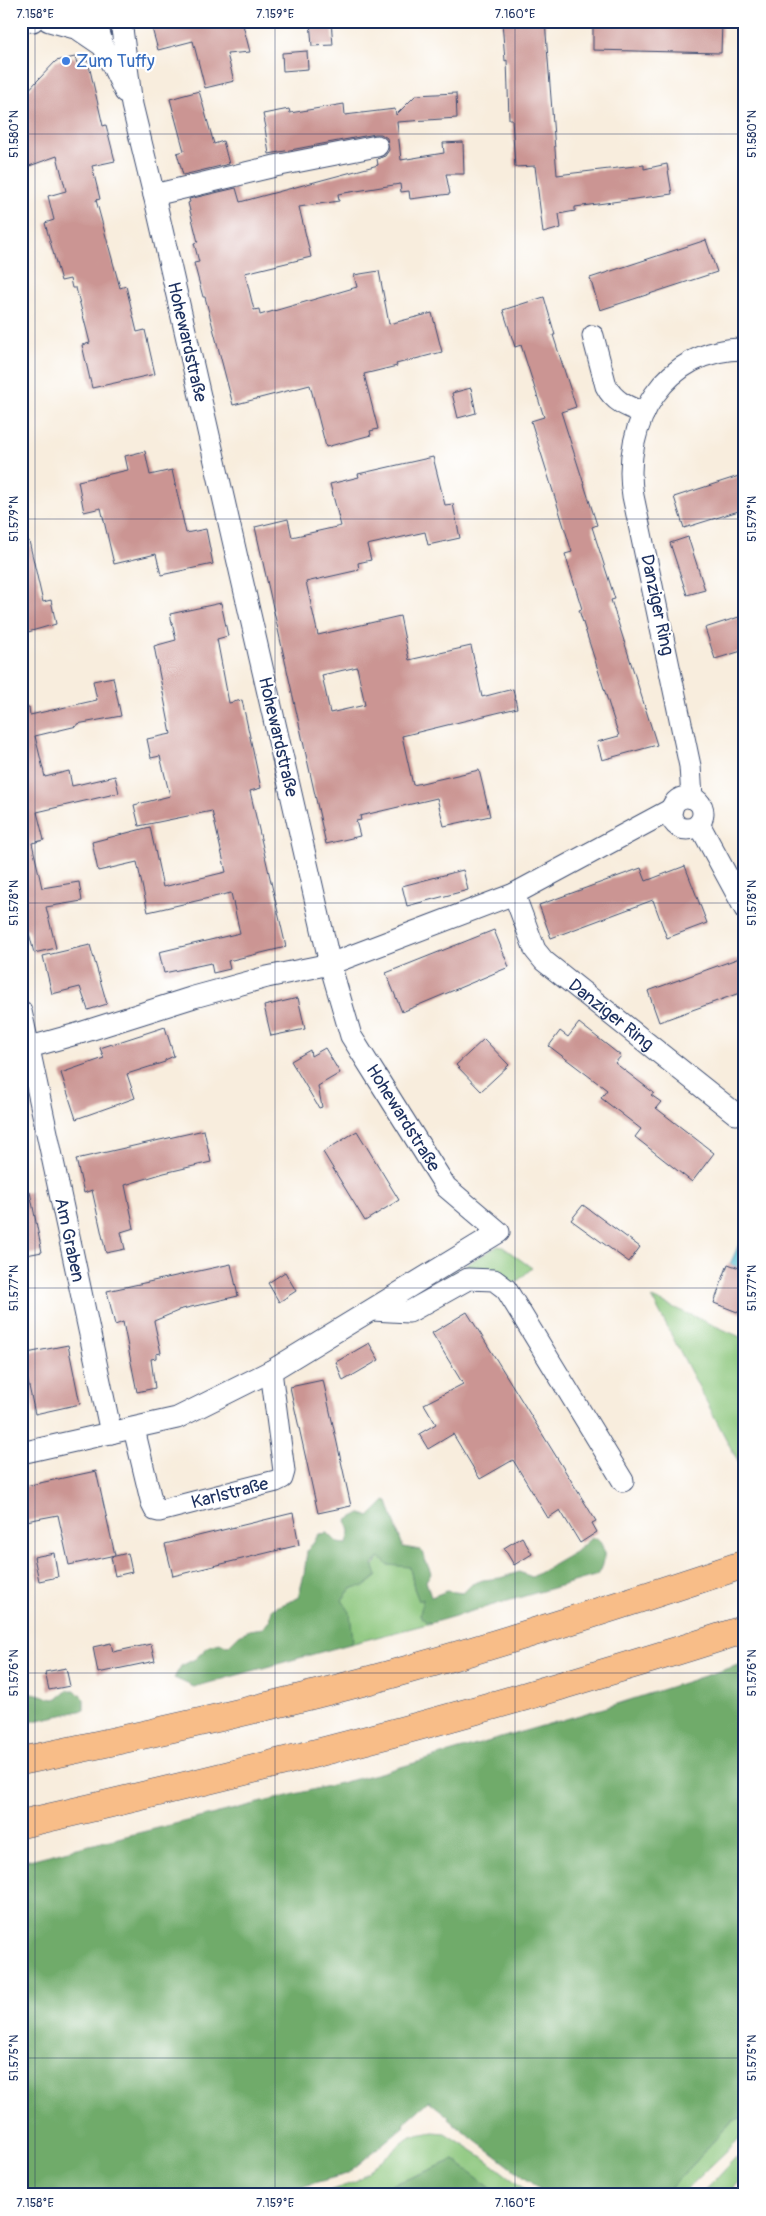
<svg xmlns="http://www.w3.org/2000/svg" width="766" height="2216" viewBox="0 0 766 2216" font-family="Pangolin,sans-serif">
<rect width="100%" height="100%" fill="#fff"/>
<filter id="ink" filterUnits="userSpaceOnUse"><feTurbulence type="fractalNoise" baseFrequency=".02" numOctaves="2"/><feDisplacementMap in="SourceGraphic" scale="10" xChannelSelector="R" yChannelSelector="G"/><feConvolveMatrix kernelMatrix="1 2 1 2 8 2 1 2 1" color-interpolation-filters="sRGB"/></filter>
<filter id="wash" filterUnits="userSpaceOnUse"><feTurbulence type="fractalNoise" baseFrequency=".0096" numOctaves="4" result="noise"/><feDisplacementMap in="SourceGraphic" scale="20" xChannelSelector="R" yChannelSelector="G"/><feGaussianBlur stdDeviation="1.12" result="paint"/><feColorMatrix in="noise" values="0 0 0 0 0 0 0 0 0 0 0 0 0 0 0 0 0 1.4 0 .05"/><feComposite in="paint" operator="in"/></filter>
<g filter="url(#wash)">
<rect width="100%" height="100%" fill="#f8eddd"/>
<!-- green -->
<g fill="#8bc67b" stroke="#537a6c">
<path d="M 498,1246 L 503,1247 L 532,1268 L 512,1286 L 499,1272 L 483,1268 L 415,1302 L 412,1297 Z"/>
<path d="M 652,1298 L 745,1339 L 745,1475 Z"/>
<path d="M 380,1558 L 410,1567 L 414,1588 L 419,1600 L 423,1598 L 424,1604 L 420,1615 L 425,1621 L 431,1623 L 350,1644 C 353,1625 351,1616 342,1600 L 349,1591 L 357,1586 Z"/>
<path d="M 745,2117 L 745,2133 L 681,2195 L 664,2195 L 733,2120 Z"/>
<path d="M 433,2132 L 446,2133 L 483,2157 L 532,2195 L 500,2195 L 454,2160 L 375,2192 L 361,2195 L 319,2195 L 355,2182 L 411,2136 Z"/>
<path d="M 745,2151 L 745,2174 L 727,2195 L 700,2195 L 734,2159 Z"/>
</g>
<!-- forest -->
<g fill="#70ab6b" stroke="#466d64">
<path d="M 385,1501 L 388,1502 L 403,1547 L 421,1550 L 431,1573 L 426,1581 L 431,1597 L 447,1591 L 463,1593 L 472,1584 L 483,1580 L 500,1578 L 519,1572 L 532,1577 L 575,1552 L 590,1539 L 597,1538 C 607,1549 606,1563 598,1575 L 431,1623 L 425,1621 L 420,1615 L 423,1599 L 419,1601 L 414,1588 L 410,1567 L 388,1565 L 380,1558 L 373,1564 L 377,1576 L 364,1587 C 353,1585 348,1591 342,1600 L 350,1612 L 353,1641 L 350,1644 L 194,1687 L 174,1678 L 181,1666 L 195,1659 L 209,1646 L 220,1643 L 228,1646 L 239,1635 L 249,1630 L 263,1628 L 270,1620 L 272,1609 L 298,1598 L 304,1575 L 307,1551 L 319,1534 L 328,1533 L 338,1543 L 347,1544 L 350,1532 L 347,1520 L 361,1513 L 369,1517 Z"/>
<path d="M 745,1663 L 745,2117 L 733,2120 L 664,2195 L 547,2195 L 448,2119 L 449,2117 L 429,2101 L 403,2124 L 404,2126 L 347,2174 L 303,2186 L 246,2195 L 21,2195 L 21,1862 L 380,1773 L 614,1705 Z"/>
<path d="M 68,1690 L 75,1690 L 84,1699 L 84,1710 L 21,1724 L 21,1702 L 26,1693 C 39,1691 51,1702 58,1698 C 61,1696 64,1693 68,1690 Z"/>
<path d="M 454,2160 L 500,2195 L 361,2195 L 375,2192 Z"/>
</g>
<!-- water -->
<path fill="#53bccf" stroke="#377696" d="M 744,1233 L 745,1233 L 745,1270 L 730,1264 Z"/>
<g id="blocks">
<!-- building -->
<g fill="#cb9593" fill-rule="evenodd">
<path d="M 150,21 L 242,21 L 250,52 L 227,54 L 234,81 L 205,88 L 193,41 L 158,50 Z"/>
<path d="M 310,21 L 331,21 L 333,45 L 312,46 Z"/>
<path d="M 502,21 L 545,21 L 557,175 L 644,165 L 644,169 L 667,164 L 672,194 L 575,207 L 575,211 L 559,214 L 561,228 L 543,233 L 535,166 L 515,167 L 512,119 L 509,119 L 507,60 L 505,61 Z"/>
<path d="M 593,21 L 722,21 L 721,53 L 593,50 Z"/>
<path d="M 307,51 L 308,69 L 283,71 L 282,53 Z"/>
<path d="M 75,57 L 77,63 L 88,61 L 103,126 L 106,125 L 115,161 L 92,166 L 100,199 L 96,200 L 120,288 L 126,286 L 137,332 L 145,330 L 155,374 L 92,388 L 82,345 L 90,343 L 76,288 L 72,288 L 70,279 L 61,281 L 45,223 L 54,220 L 48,196 L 66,191 L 57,156 L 21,169 L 21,98 L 56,61 Z"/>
<path d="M 199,91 L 214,144 L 223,141 L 229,164 L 183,175 L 177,153 L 184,151 L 170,99 Z"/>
<path d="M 456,93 L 457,118 L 397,122 L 401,160 L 444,153 L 443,143 L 463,142 L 464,174 L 446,174 L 450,194 L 410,199 L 409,191 L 401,192 L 400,184 L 338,194 L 339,201 L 299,207 L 311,257 L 245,273 L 254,310 L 259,309 L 260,315 L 357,287 L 354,275 L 379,271 L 389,324 L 432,313 L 442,352 L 396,364 L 397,366 L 364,374 L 378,429 L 370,431 L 371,435 L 326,447 L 310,385 L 233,405 L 205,297 L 203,297 L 194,263 L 199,262 L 194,243 L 198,242 L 188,203 L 190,202 L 189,199 L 236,188 L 240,202 L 378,165 L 377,159 L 385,156 L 389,150 L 387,138 L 381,134 L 375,134 L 269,154 L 265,128 L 266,127 L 263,114 L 289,109 L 290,113 L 344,104 L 345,115 L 395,109 L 396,115 L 416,95 Z"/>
<path d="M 706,240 L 717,272 L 600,310 L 590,278 Z"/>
<path d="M 544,297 L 555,335 L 553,335 L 576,407 L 561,412 L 597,525 L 592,527 L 615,599 L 611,600 L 657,745 L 602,760 L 597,742 L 619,736 L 579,610 L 582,609 L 565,554 L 572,552 L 531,421 L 544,417 L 521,345 L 515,347 L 503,310 Z"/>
<path d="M 471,388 L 476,413 L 458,418 L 452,393 Z"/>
<path d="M 145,451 L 150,475 L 172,470 L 186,533 L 206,529 L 213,564 L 161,575 L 156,554 L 114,564 L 101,508 L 84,512 L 78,481 L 128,470 L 125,456 Z"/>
<path d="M 433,457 L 445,505 L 453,504 L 460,538 L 428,545 L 425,532 L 367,545 L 371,560 L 358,563 L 359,570 L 306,582 L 318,635 L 400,616 L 409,660 L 471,646 L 482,697 L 513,689 L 517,708 L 402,736 L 413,785 L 479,770 L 490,816 L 444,826 L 437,798 L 360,816 L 361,820 L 356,821 L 360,836 L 326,844 L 255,527 L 288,519 L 292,537 L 341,526 L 330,484 L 359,477 L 358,474 ZM 357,667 L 365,705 L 330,713 L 322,675 Z"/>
<path d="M 745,474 L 745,509 L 684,528 L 674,497 Z"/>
<path d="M 688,537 L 705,590 L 687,595 L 670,543 Z"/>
<path d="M 29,541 L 43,602 L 51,600 L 56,624 L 21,634 L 21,542 Z"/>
<path d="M 221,603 L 228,636 L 217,639 L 229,703 L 242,700 L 261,788 L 250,791 L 286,947 L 228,961 L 230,969 L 213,973 L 211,963 L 164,973 L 159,952 L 240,933 L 231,893 L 148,912 L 137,862 L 98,871 L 92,842 L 150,827 L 163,887 L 226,872 L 212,811 L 139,826 L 134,805 L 170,796 L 160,756 L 151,758 L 147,739 L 171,734 L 154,646 L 176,640 L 170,614 Z"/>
<path d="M 745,615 L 745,650 L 715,659 L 705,628 Z"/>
<path d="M 113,677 L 121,716 L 77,724 L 77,726 L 35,736 L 45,777 L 69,771 L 72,786 L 115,776 L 119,793 L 37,812 L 44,840 L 32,843 L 42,888 L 79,882 L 82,901 L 46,907 L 56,948 L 34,953 L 28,929 L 21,930 L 21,708 L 29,707 L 30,715 L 97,700 L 93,681 Z"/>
<path d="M 685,866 L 707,923 L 667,938 L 653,900 L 551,938 L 539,905 L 641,868 L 646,881 Z"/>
<path d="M 463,870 L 468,890 L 407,906 L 402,886 Z"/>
<path d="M 494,930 L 509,967 L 402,1012 L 386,973 Z"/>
<path d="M 90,945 L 107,1004 L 88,1010 L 80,987 L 52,994 L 43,956 Z"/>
<path d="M 745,956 L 745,991 L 659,1022 L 648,991 Z"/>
<path d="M 298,998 L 305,1029 L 271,1036 L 264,1006 Z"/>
<path d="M 579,1023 L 621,1056 L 615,1063 L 654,1093 L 651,1095 L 661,1102 L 656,1108 L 714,1153 L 692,1182 L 635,1137 L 641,1129 L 601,1098 L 607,1090 L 549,1046 L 560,1031 L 568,1037 Z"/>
<path d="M 165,1027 L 174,1056 L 165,1060 L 165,1062 L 127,1074 L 135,1098 L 76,1119 L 61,1073 L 104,1058 L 100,1048 Z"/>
<path d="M 484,1039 L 509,1065 L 481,1091 L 456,1065 Z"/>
<path d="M 325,1048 L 340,1073 L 318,1086 L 322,1107 L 319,1108 L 291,1061 L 310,1050 L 311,1056 Z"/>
<path d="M 204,1130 L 211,1162 L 164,1173 L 125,1185 L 134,1228 L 121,1232 L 125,1249 L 106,1253 L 92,1190 L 84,1193 L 76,1159 Z"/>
<path d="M 357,1131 L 399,1200 L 365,1221 L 323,1152 Z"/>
<path d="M 30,1192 L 42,1252 L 21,1256 L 21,1193 Z"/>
<path d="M 583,1205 L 640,1247 L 629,1262 L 571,1220 Z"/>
<path d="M 231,1264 L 238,1296 L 178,1310 L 178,1311 L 154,1321 L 161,1353 L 156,1354 L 156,1358 L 151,1359 L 155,1388 L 137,1392 L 123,1322 L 115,1325 L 107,1291 Z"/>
<path d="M 728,1264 L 745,1270 L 745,1315 L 714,1303 Z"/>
<path d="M 285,1272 L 296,1291 L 279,1302 L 268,1283 Z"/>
<path d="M 467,1312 L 596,1521 L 592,1523 L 597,1532 L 580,1543 L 560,1510 L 548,1518 L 513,1460 L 480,1479 L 453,1434 L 428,1449 L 419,1434 L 436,1424 L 424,1404 L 463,1384 L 432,1333 Z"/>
<path d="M 369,1343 L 379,1360 L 343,1381 L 336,1362 Z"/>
<path d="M 68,1345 L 80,1404 L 35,1414 L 22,1354 Z"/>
<path d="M 323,1380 L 351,1506 L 318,1513 L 290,1387 Z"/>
<path d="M 96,1471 L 115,1555 L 69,1565 L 58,1515 L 21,1522 L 21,1487 Z"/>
<path d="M 293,1513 L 299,1545 L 173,1576 L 165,1544 Z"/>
<path d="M 522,1537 L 532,1554 L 514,1565 L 504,1548 Z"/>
<path d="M 54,1553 L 58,1577 L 39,1581 L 34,1557 Z"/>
<path d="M 128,1553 L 132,1572 L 115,1576 L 111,1557 Z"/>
<path d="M 111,1643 L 113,1652 L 151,1644 L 155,1661 L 98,1673 L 93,1647 Z"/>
<path d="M 66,1668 L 70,1686 L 49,1690 L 45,1672 Z"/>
</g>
</g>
</g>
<g filter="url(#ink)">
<use href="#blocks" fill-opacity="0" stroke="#3c4c71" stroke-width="1"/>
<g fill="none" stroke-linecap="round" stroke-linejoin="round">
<!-- minor casing -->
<g stroke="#3c4c71" stroke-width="23">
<g id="minor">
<path d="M 49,21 L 78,29 L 103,46"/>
<path d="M 96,21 L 103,46 L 125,92"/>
<path d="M 21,22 L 33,21"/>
<path d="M 154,195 L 275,166 L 377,146"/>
<path d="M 593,336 L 606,386 C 614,402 628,407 644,413"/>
<circle cx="687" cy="813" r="16"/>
<path d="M 692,798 L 690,766 L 633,496 C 621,423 665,348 745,349"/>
<path d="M 699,824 L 745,909"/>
<path id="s1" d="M 514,894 L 535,950 L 544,961 L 736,1114"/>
<path id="s2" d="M 21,1011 L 111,1433"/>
<path d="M 30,1047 L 80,1033 L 194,997 L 267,977 L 330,964 L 514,894 L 672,809"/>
<path d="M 372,1310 L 409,1312 L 468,1279 L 494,1280 L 506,1289 L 623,1481"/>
<path id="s3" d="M 134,1429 L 152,1504 L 155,1510 L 159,1511 L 276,1481 L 282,1478 L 284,1471 L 271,1371"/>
<path d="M 21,1453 L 177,1418 L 271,1371 L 499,1232 L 446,1187 L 378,1079 L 351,1036 L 330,964 L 154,195 L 132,105 L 121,21"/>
</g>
</g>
<!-- motorway casing -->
<g stroke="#3c4c71" stroke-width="29">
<g id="motorway">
<path d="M 21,1761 C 151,1734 282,1705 410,1669 C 522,1637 634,1601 745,1564"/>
<path d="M 21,1824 C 202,1783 383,1739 560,1686 C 622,1667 684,1650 745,1629"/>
</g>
</g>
<!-- minor -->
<use href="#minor" stroke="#fff" stroke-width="21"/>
<!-- motorway -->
<use href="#motorway" stroke="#f8bd88" stroke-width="28"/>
</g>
</g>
<!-- ticks -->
<path fill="none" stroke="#1b2f5e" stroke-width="1" stroke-opacity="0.45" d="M 35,21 L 35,2195M 275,21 L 275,2195M 515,21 L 515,2195M 21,134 L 745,134M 21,519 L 745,519M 21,903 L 745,903M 21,1288 L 745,1288M 21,1673 L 745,1673M 21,2058 L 745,2058"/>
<!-- markers -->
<circle fill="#3f7fe0" stroke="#fff" stroke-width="2" cx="66" cy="61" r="5"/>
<g text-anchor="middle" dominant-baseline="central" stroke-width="4.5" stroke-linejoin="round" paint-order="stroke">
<!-- shop labels -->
<g font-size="18" fill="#366cbe" stroke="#fff" text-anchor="start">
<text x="76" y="61">Zum Tuffy</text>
</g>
<!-- street labels -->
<g font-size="18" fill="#1b2f5e" stroke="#fff">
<text transform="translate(187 342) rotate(77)">Hohewardstraße</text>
<text transform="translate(657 605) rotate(78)">Danziger Ring</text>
<text transform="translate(278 737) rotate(77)">Hohewardstraße</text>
<text stroke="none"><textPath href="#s1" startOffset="160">Danziger Ring</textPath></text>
<text transform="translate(403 1118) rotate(58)">Hohewardstraße</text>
<text stroke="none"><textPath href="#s2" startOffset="234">Am Graben</textPath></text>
<text stroke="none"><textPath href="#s3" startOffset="161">Karlstraße</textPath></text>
</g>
</g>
<!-- margin -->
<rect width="766" height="2216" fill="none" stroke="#fff" stroke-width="55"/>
<rect x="28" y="28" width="710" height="2160" fill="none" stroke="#1b2f5e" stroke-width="2"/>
<g font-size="12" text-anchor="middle" fill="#1b2f5e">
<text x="35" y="18">7.158°E</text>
<text x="275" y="18">7.159°E</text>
<text x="515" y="18">7.160°E</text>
<text transform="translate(14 134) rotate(-90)" y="4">51.580°N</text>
<text transform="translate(752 134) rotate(-90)" y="4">51.580°N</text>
<text transform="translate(14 519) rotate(-90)" y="4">51.579°N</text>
<text transform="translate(752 519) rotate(-90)" y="4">51.579°N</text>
<text transform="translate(14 903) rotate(-90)" y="4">51.578°N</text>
<text transform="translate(752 903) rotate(-90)" y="4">51.578°N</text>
<text transform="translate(14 1288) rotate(-90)" y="4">51.577°N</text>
<text transform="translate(752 1288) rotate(-90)" y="4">51.577°N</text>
<text transform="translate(14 1673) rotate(-90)" y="4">51.576°N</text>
<text transform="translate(752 1673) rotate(-90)" y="4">51.576°N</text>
<text transform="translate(14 2058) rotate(-90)" y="4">51.575°N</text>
<text transform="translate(752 2058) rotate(-90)" y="4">51.575°N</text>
<text x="35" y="2207">7.158°E</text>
<text x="275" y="2207">7.159°E</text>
<text x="515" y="2207">7.160°E</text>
</g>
</svg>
